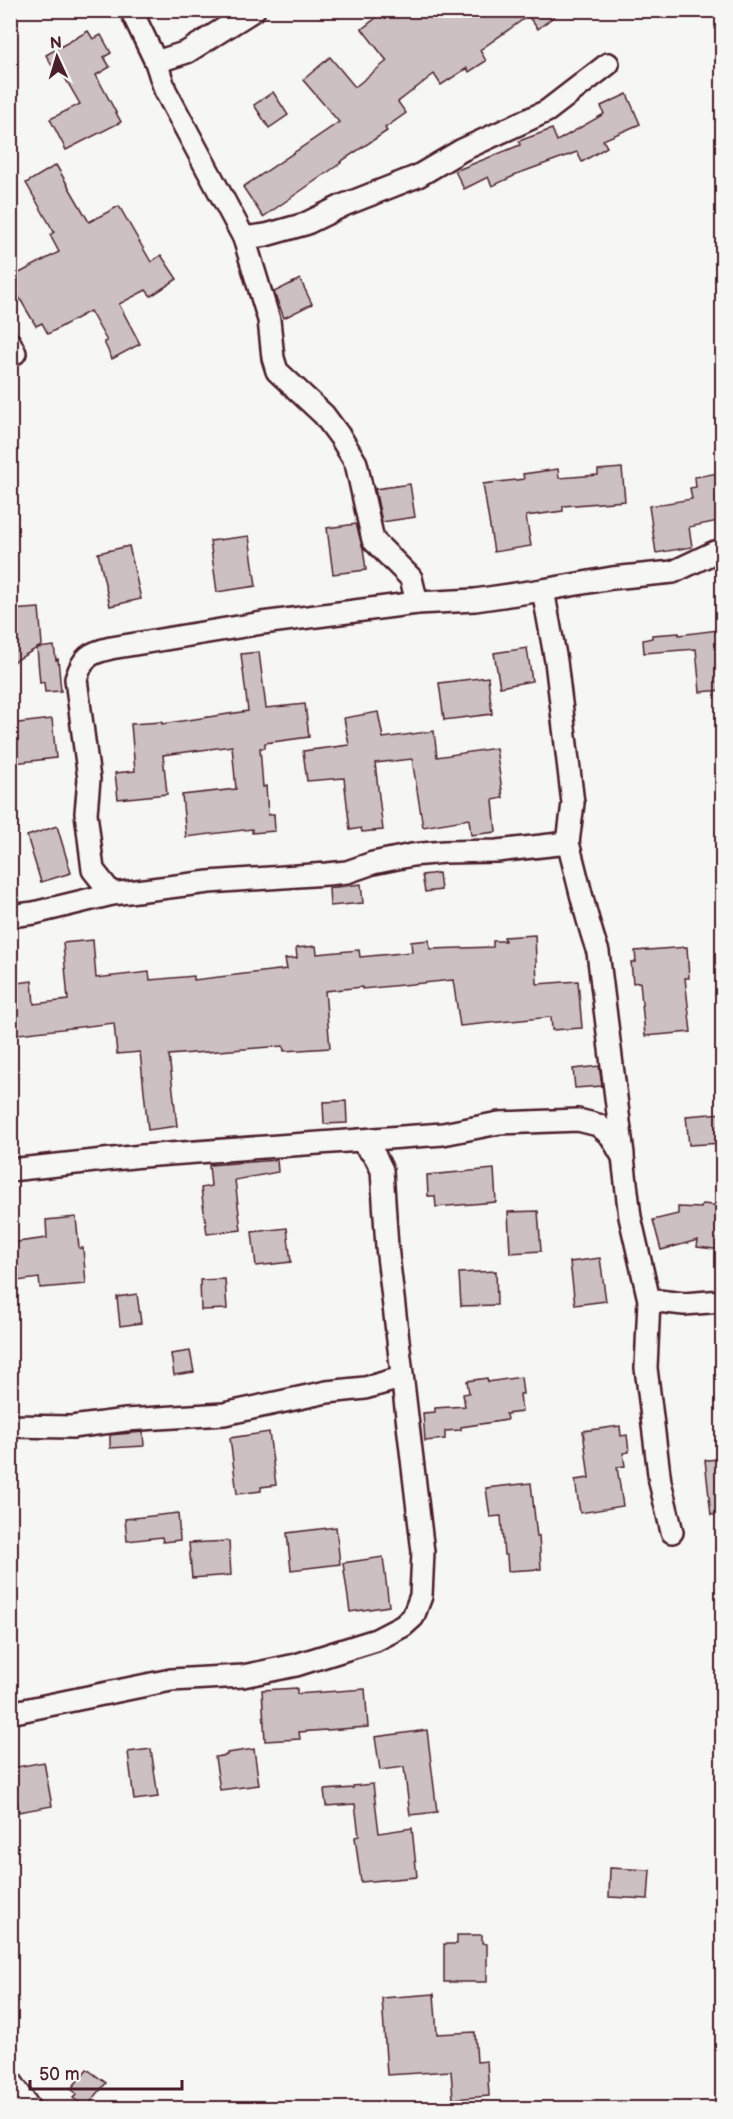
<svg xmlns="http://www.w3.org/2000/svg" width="733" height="2119" viewBox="0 0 733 2119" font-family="'Balsamiq Sans',sans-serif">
<rect width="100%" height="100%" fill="#f6f6f2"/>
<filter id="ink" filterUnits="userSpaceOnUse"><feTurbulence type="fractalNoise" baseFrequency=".0167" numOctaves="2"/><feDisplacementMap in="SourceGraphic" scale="12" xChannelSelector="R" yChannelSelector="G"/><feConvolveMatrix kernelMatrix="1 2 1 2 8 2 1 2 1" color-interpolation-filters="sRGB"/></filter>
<g filter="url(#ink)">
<!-- building -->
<g fill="#ccc1c0" stroke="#4a1f2b" stroke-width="1.5">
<path d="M 386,10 L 562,10 L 538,29 L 528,16 L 480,50 L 486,61 L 469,72 L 467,68 L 441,85 L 434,74 L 398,102 L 406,113 L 385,128 L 387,131 L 340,162 L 341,163 L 263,217 L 243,187 L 339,122 L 303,80 L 330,57 L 355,87 L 387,61 L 362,29 Z"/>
<path d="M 88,31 L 93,39 L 101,35 L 111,53 L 104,57 L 110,67 L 96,75 L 121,122 L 66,150 L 50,119 L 80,104 L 61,71 L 56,73 L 46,55 Z"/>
<path d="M 273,92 L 288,115 L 269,128 L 254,105 Z"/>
<path d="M 627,94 L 640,124 L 603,140 L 607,147 L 582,162 L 577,152 L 514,175 L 514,176 L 492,186 L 488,177 L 464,189 L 455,171 L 520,145 L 519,141 L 552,129 L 557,141 L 604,114 L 601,106 Z"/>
<path d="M 56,165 L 89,222 L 119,206 L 151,262 L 161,255 L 177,279 L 151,296 L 146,290 L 119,304 L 140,344 L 112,359 L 104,342 L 107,341 L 90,311 L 48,334 L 42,323 L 36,326 L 10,282 L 10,278 L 59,252 L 50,235 L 54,232 L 26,183 Z"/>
<path d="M 300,279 L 312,304 L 284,318 L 274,292 Z"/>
<path d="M 622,468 L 625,501 L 563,506 L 563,511 L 526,516 L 531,546 L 494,552 L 483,484 L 524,479 L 523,474 L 558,469 L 559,478 L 598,475 L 598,470 Z"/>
<path d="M 718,473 L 723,496 L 723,520 L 689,527 L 692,547 L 656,553 L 649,506 L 692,499 L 690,488 L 696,487 L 695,477 Z"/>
<path d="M 410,484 L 415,517 L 382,522 L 375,489 Z"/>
<path d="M 356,524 L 363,548 L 366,570 L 333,574 L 327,528 Z"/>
<path d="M 249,536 L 256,586 L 217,592 L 210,541 Z"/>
<path d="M 129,546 L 141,599 L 110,606 L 98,553 Z"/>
<path d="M 39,608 L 42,645 L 38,648 L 54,646 L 56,660 L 58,659 L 61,691 L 45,692 L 44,682 L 40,683 L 37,648 L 10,664 L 10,610 Z"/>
<path d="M 718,630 L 723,662 L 723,690 L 700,692 L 696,649 L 644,653 L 643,640 L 652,638 L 652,635 L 679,633 L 679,635 Z"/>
<path d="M 527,648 L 532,681 L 500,687 L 494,653 Z"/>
<path d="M 259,652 L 266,708 L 305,704 L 309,737 L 265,743 L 265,748 L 260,748 L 263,787 L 266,786 L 268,815 L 274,814 L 275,831 L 252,833 L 252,829 L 186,837 L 182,795 L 236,789 L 232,746 L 163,755 L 167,794 L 118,799 L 115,773 L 135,771 L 131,724 L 162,722 L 162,724 L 248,711 L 241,654 Z"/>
<path d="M 488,677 L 492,714 L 444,720 L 439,683 Z"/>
<path d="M 378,712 L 383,738 L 434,731 L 437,757 L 496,748 L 503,798 L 493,800 L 496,832 L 471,835 L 469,819 L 423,827 L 412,759 L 375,763 L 383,830 L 362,832 L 361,828 L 350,830 L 344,778 L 307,781 L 303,751 L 349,745 L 344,718 Z"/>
<path d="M 52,719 L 56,758 L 14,763 L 10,724 Z"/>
<path d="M 57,826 L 71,873 L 41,882 L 27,836 Z"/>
<path d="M 439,873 L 441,890 L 425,892 L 422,875 Z"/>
<path d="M 361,884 L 363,903 L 330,906 L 329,888 Z"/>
<path d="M 535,935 L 537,984 L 578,981 L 582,1028 L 552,1030 L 551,1017 L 460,1026 L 453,980 L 362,989 L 362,987 L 325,991 L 330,1048 L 284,1051 L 283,1046 L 169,1055 L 177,1126 L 148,1130 L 140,1052 L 117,1054 L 114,1023 L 10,1035 L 10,984 L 32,981 L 34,1004 L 68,1000 L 63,943 L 93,940 L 96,978 L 149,972 L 150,980 L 194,976 L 194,980 L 287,969 L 285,959 L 297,958 L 296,948 L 316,946 L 317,954 L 359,950 L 360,957 L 412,952 L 411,942 L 429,940 L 430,949 L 493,947 L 493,941 L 505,941 L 504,937 Z"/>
<path d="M 687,947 L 689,978 L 685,978 L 691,1032 L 645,1036 L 640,982 L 633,983 L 631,962 L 636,962 L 635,951 Z"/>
<path d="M 599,1066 L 602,1086 L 575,1088 L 573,1069 Z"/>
<path d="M 346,1101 L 347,1123 L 324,1124 L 323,1102 Z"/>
<path d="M 723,1113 L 723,1143 L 689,1145 L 686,1116 Z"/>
<path d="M 277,1160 L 278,1172 L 235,1180 L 241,1230 L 207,1234 L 201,1188 L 211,1186 L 209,1165 Z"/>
<path d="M 494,1169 L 496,1202 L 436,1207 L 435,1196 L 428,1196 L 427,1175 Z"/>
<path d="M 702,1204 L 723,1206 L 723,1250 L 697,1247 L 698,1240 L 661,1250 L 653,1220 L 678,1214 L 678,1207 L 701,1208 Z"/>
<path d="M 538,1211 L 541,1251 L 510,1253 L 508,1212 Z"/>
<path d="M 76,1217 L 79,1248 L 83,1248 L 86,1284 L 40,1288 L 39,1278 L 10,1282 L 10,1243 L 47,1238 L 46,1220 Z"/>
<path d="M 287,1228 L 291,1262 L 256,1266 L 252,1232 Z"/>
<path d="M 600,1258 L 606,1301 L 575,1305 L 570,1262 Z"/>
<path d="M 496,1271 L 497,1305 L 461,1306 L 459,1273 Z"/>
<path d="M 225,1279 L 227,1309 L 201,1310 L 200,1280 Z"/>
<path d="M 137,1294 L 141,1323 L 120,1326 L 117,1297 Z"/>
<path d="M 190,1351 L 194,1372 L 174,1375 L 171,1354 Z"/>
<path d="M 521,1377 L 523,1394 L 520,1394 L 522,1412 L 506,1414 L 507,1420 L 461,1427 L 461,1430 L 445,1431 L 445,1439 L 425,1441 L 423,1413 L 435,1412 L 435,1408 L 465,1406 L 463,1394 L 469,1393 L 467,1381 L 487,1378 L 488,1382 Z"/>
<path d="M 620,1426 L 621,1436 L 627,1435 L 629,1452 L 623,1453 L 625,1466 L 617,1467 L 623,1506 L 580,1513 L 575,1480 L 589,1478 L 583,1431 Z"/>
<path d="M 143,1432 L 144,1446 L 110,1448 L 110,1435 Z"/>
<path d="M 269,1432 L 276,1485 L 261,1487 L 261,1491 L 237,1494 L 230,1438 Z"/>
<path d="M 723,1459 L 723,1514 L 711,1515 L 705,1460 Z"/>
<path d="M 531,1483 L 537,1537 L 539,1536 L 541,1569 L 508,1571 L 507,1555 L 504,1555 L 501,1516 L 490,1517 L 486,1488 Z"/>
<path d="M 178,1513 L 180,1540 L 163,1542 L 162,1537 L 127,1541 L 125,1519 Z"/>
<path d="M 336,1527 L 340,1564 L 291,1570 L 287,1533 Z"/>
<path d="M 229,1541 L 231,1575 L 192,1578 L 189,1543 Z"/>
<path d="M 383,1557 L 389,1606 L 350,1612 L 343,1563 Z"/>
<path d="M 297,1688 L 297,1694 L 365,1689 L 368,1727 L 299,1732 L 300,1739 L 265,1741 L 262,1690 Z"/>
<path d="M 427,1730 L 437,1812 L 410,1815 L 404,1767 L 380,1770 L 375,1737 Z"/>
<path d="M 151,1749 L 158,1797 L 134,1800 L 128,1752 Z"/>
<path d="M 254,1749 L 259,1785 L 220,1790 L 215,1757 L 227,1755 L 227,1753 Z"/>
<path d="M 44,1762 L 52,1806 L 19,1812 L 11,1768 Z"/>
<path d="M 373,1784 L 379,1833 L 412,1828 L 417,1877 L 361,1882 L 355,1837 L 359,1836 L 355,1804 L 326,1806 L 324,1790 L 353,1788 L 353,1786 Z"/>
<path d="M 610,1868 L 650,1870 L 648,1899 L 609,1897 Z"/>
<path d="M 457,1935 L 482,1935 L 482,1943 L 487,1944 L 487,1982 L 444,1982 L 444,1944 L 457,1944 Z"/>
<path d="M 434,1994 L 437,2034 L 475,2032 L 477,2062 L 487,2061 L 489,2096 L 453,2099 L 451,2071 L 387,2075 L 382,1998 Z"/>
<path d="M 87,2069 L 106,2083 L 86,2108 L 73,2098 L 77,2094 L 71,2089 Z"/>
</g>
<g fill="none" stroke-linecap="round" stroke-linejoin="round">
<!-- minor casing -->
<g stroke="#4a1f2b" stroke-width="26">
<g id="minor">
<path d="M 131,10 L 156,62 L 165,90 L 244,238 L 269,320 L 273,358 L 277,371 L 324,415 L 341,438 L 356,463 L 373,540 L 411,578 L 417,603"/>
<path d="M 156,62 L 187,52 L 254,10"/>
<path d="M 244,238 L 266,235 L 305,224 L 344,205 L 418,176 L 462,150 L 547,111 L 608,64"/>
<path d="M 10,343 L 15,353"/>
<path d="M 568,843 L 573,803 L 556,661 L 543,590 L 612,578 L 673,572 L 715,552"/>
<path d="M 112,894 L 93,870 L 86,813 L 89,779 L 76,679 C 83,657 89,653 111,648 L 262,623 L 417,603 L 475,600 L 543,590"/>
<path d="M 10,916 L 34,913 L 112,894 L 209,882 L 327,874 L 347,872 L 373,863 L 412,855 L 444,852 L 497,851 L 568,843 C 578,879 585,916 598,952 L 623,1154"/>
<path d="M 10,1170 L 142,1156 L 443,1134 L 499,1123 L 578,1120 L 598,1125 L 611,1136 L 623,1157 L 630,1217 L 649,1300 L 646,1368 L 660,1482 L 672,1532"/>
<path d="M 649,1300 L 684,1304 L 722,1301"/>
<path d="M 10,1426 L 72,1427 L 126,1420 L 224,1414 L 327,1392 L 365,1388 L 401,1378"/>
<path d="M 10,1713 L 171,1680 L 243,1676 L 296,1665 L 376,1640 L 403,1626 L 413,1617 L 421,1596 L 423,1552 L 387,1247 L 382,1170 L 375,1156 L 360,1140"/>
<path d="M 10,2080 L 29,2108"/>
</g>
</g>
<!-- minor -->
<use href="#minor" stroke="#f6f6f2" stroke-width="21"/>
</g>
</g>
<!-- margin -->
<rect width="733" height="2119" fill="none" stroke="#f6f6f2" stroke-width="36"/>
<rect x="18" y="18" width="697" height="2083" fill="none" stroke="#4a1f2b" stroke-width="2" filter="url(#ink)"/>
<!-- north arrow -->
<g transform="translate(57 57) rotate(356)" stroke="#f6f6f2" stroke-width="4.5" paint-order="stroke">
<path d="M0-4.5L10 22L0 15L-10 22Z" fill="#4a1f2b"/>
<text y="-9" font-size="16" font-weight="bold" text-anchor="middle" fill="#4a1f2b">N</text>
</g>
<!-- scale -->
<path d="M30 2080v9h152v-9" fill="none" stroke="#4a1f2b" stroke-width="3"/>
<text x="39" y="2080" font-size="18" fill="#4a1f2b" stroke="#f6f6f2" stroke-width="4.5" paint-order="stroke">50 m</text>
</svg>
